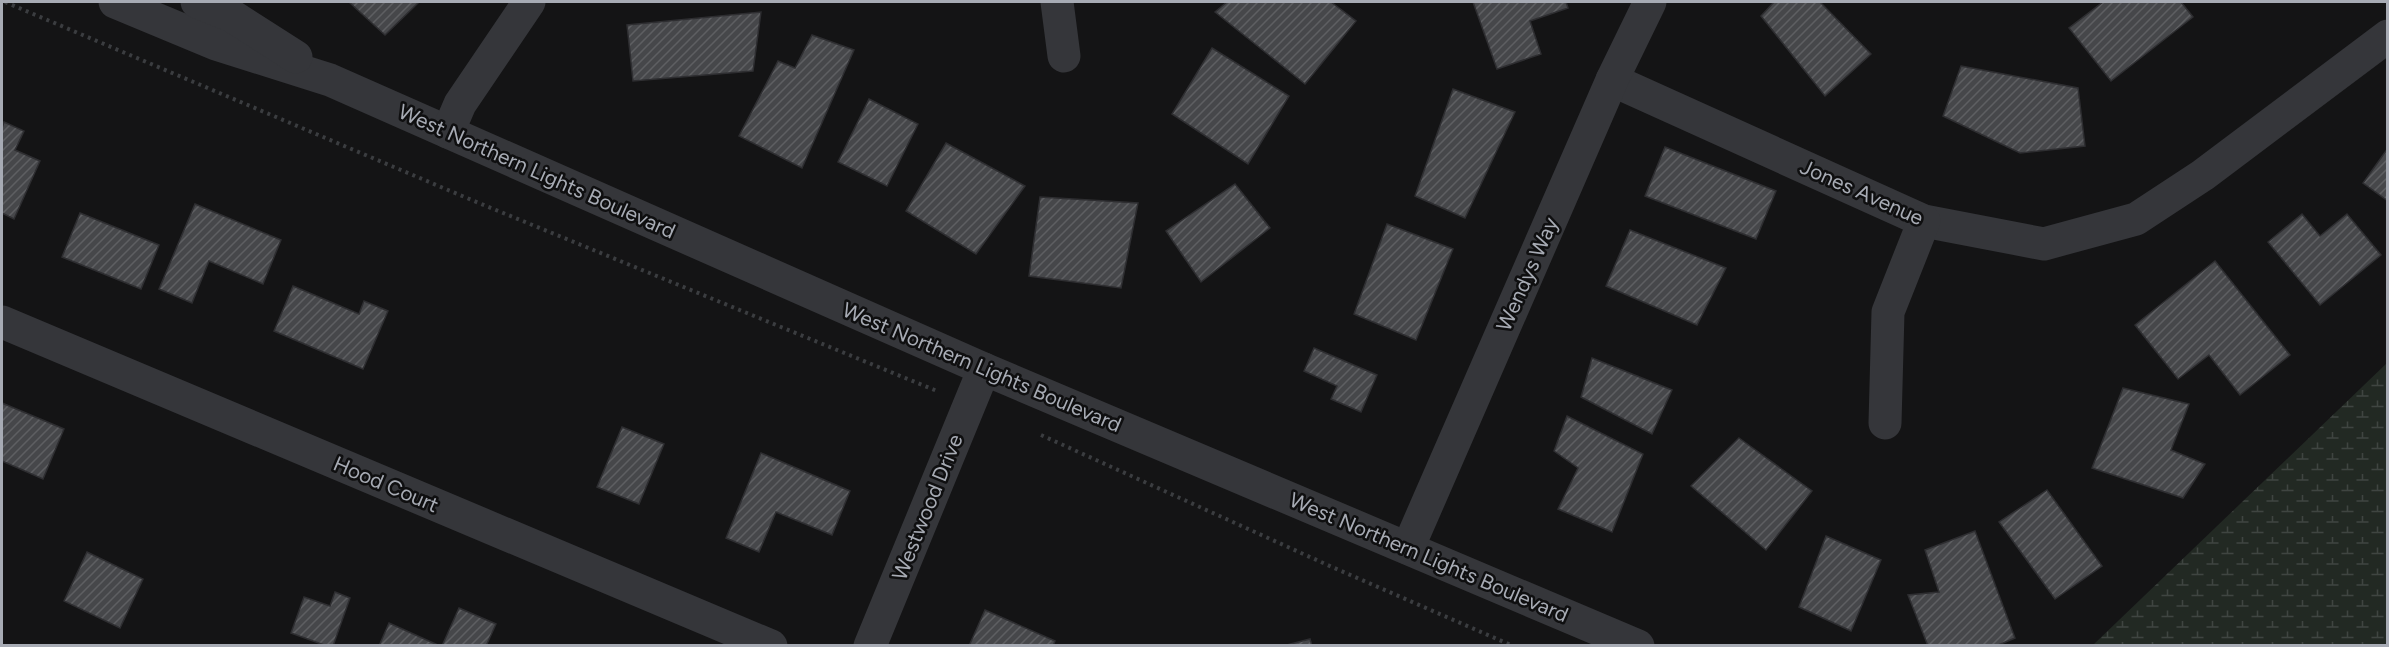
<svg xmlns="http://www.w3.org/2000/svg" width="2389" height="647" viewBox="0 0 2389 647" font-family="Figtree,sans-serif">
<defs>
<pattern id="wetland-marsh" width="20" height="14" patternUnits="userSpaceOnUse" patternTransform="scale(1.5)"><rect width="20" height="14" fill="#222923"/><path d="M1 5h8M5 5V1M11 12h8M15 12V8" fill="none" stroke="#3f4541"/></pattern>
<pattern id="building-hatch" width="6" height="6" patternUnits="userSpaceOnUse" patternTransform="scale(1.5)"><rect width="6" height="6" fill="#46474a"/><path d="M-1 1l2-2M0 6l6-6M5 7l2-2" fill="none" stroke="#5e5f62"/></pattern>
</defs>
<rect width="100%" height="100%" fill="#141415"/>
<!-- wetland -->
<path fill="url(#wetland-marsh)" d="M 2387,363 L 2387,645 L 2093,645 Z"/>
<!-- building -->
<g fill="url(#building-hatch)" stroke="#2e2e31" stroke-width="1.5">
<path d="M 349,2 L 419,2 L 385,35 Z"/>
<path d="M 1227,2 L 1331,2 L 1356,21 L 1305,84 L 1215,12 Z"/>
<path d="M 1473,2 L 1566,2 L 1568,8 L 1530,21 L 1541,54 L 1497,69 Z"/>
<path d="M 1774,2 L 1820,2 L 1871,54 L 1825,96 L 1761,16 Z"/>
<path d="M 2103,2 L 2181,2 L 2193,17 L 2111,81 L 2069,28 Z"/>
<path d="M 761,12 L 753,71 L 633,81 L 627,25 Z"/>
<path d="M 812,35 L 854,50 L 802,168 L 739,136 L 778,61 L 795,68 Z"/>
<path d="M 1212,48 L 1289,96 L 1248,164 L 1172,114 Z"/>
<path d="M 1961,66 L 2078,88 L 2085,146 L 2020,153 L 1943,116 Z"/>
<path d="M 1453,89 L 1515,112 L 1465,218 L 1415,196 Z"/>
<path d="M 869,99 L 918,124 L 887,186 L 838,162 Z"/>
<path d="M 4,122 L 24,131 L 15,150 L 40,161 L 14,219 L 2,213 L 2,128 Z"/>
<path d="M 946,143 L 1025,186 L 976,254 L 906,211 Z"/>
<path d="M 1665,147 L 1776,191 L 1756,239 L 1645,196 Z"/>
<path d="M 2386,151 L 2388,153 L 2388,201 L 2363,183 Z"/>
<path d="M 1235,184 L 1270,228 L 1201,282 L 1166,231 Z"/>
<path d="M 1040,197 L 1138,203 L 1121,288 L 1029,276 Z"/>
<path d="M 195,204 L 281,240 L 263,284 L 209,261 L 192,303 L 159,289 Z"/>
<path d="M 80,213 L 159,245 L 141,289 L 62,257 Z"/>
<path d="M 2302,214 L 2320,236 L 2347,214 L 2381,255 L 2320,305 L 2268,242 Z"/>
<path d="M 1387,224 L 1453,249 L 1416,340 L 1354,314 Z"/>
<path d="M 1630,230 L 1726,268 L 1697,325 L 1606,286 Z"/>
<path d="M 2215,261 L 2290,355 L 2240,395 L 2209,355 L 2178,379 L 2135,325 Z"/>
<path d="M 293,286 L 359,314 L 364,301 L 388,311 L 363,369 L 274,331 Z"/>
<path d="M 1314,348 L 1377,375 L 1361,412 L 1331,399 L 1337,386 L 1304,371 Z"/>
<path d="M 1592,358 L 1672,390 L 1652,434 L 1581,397 Z"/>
<path d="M 2123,388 L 2189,404 L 2171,450 L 2205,464 L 2183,498 L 2092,468 Z"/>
<path d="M 2,403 L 64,429 L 43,479 L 2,461 Z"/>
<path d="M 1567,416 L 1643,454 L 1612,532 L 1558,509 L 1578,468 L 1554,451 Z"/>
<path d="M 622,427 L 664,444 L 639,504 L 597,487 Z"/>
<path d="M 1739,438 L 1812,491 L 1766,550 L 1691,486 Z"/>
<path d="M 761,453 L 850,491 L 832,535 L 776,512 L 759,552 L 726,538 Z"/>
<path d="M 2047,490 L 2102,566 L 2055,599 L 1999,522 Z"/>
<path d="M 1975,531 L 2015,638 L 1996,646 L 1928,646 L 1908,595 L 1939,592 L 1925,550 Z"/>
<path d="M 1826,536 L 1881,560 L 1851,631 L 1799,607 Z"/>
<path d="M 87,552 L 143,579 L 120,628 L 64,601 Z"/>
<path d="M 335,592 L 350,598 L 333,646 L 327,646 L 291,633 L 304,597 L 330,606 Z"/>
<path d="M 459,608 L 496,624 L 486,646 L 442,646 Z"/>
<path d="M 985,610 L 1055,641 L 1053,646 L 969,646 Z"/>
<path d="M 389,623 L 440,646 L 379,646 Z"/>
<path d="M 1310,639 L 1312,646 L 1283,646 Z"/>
</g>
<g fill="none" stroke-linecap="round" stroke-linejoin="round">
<!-- path -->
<g stroke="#3b3d40" stroke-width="4" stroke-dasharray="3 4.5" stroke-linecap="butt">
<path d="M 5,2 L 474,201 L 937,391"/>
<path d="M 1041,435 L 1332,567 L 1513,646"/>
</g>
<!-- minor -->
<g stroke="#35363a" stroke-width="33">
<path d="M 115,2 L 216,44 L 330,80 L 984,369 L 1638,646"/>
<path d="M 197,2 L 232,16 L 296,57"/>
<path d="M 1057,2 L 1064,56"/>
<path d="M 1612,80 L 1924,221 L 2044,244 L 2136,219 L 2203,175 L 2388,36"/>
<path d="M 448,132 L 460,104 L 529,2"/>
<path d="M 2,322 L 771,646"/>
<path d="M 1885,423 L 1888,312 L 1924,221"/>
<path d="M 1408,548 L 1612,80 L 1650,2"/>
<path d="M 870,646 L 984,369"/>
</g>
</g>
<g text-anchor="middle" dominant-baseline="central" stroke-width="5" stroke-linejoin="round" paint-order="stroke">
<!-- street labels -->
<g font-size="21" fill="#a7abb4" stroke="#0f0f10">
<text transform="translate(537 171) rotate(24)">West Northern Lights Boulevard</text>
<text transform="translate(1862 192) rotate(24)">Jones Avenue</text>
<text transform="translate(1527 274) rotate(-66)">Wendys Way</text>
<text transform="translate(982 367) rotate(23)">West Northern Lights Boulevard</text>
<text transform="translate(386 484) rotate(23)">Hood Court</text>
<text transform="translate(927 507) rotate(-68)">Westwood Drive</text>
<text transform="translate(1429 557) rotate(23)">West Northern Lights Boulevard</text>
</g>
</g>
<!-- border -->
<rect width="2389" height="647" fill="none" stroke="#a7abb4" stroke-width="6"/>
</svg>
